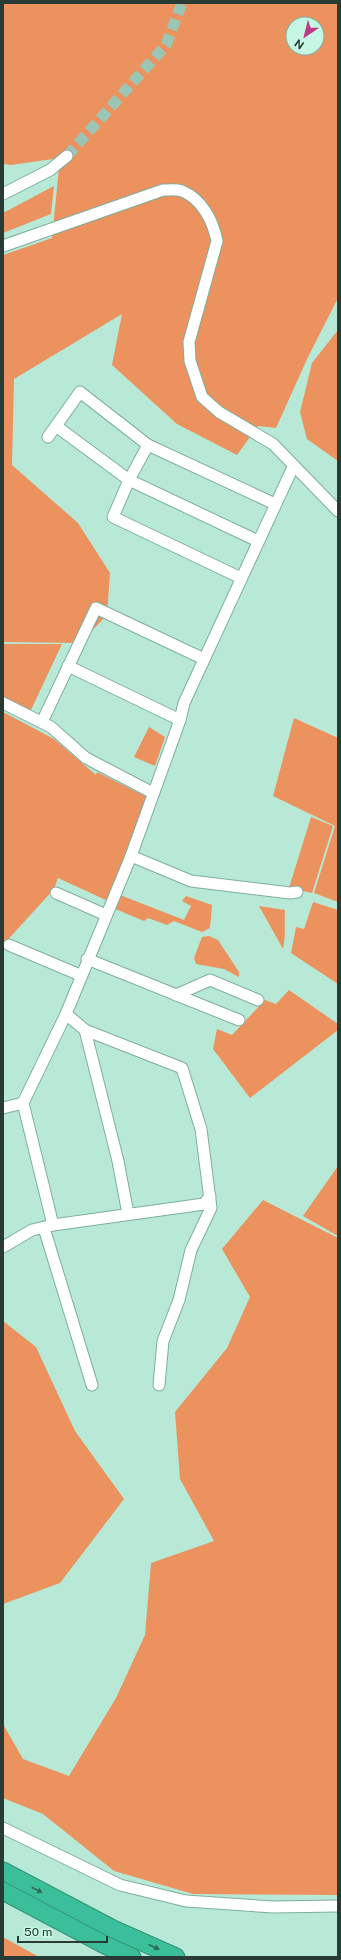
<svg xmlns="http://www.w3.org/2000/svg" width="341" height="1960" viewBox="0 0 341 1960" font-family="'Public Sans',sans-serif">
<rect width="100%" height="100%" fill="#b8e9d7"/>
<!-- green -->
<g fill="#eb925e" fill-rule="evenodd">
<path d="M 3,3 L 338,3 L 338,298 L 308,357 L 276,428 L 258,426 L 237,455 L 177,424 L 112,365 L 122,314 L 14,379 L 12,465 L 78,523 L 110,573 L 107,615 L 80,643 L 3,642 L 3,255 L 52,238 L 60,158 L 11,165 L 3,164 ZM 293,24 L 317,24 L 317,48 L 293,48 Z"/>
<path d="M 54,186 L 51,214 L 3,233 L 3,213 Z"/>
<path d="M 338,330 L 338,461 L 307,439 L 300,412 L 312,363 Z"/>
<path d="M 3,644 L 62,644 L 30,712 L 3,698 Z"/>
<path d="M 3,712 L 54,739 L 96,775 L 97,772 L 147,797 L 108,901 L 58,878 L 54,889 L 3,945 Z"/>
<path d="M 294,718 L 338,738 L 338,902 L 314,893 L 335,826 L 273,796 Z"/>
<path d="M 149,727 L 165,737 L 155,766 L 134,757 Z"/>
<path d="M 311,817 L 333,826 L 312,893 L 289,888 Z"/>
<path d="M 120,895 L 184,920 L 191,906 L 182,901 L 186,896 L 212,905 L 210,928 L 202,932 L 174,921 L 167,925 L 148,918 L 144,921 L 113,908 Z"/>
<path d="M 313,902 L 338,910 L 338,984 L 291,953 L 296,927 L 304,929 Z"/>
<path d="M 259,906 L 285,910 C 284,924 286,935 283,949 Z"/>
<path d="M 209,936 L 218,940 L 239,972 L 239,977 L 224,969 L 196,964 L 194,958 L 202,937 Z"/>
<path d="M 289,990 L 338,1024 L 338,1030 L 250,1098 L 213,1049 L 217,1029 L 232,1035 L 265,1000 L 276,1004 Z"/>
<path d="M 338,1166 L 338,1236 L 303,1216 Z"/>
<path d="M 263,1200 L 338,1238 L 338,1895 L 193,1894 L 114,1871 L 43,1814 L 3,1798 L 3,1724 L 23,1759 L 69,1776 L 116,1698 L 145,1635 L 151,1563 L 214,1541 L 180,1479 L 175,1412 L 227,1348 L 250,1297 L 222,1249 Z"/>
<path d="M 3,1321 L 36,1347 L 75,1431 L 124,1499 L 60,1583 L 3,1604 Z"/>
<path d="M 3,1937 L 39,1957 L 3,1957 Z"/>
</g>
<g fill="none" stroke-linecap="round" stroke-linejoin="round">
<!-- minor-tunnel -->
<path stroke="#9bc6b6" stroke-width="11" stroke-dasharray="11 5.5" stroke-linecap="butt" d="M 67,156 L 166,45 L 182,3"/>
<!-- minor casing -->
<g stroke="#7fae9d" stroke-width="13">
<g id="minor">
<path d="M 3,194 L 50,170 L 67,156"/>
<path d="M 3,246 L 163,190 C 168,190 176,189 182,191 C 202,199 213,221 217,241 L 189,342 L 190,361 L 202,397 L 219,412 L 273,444 L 338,511"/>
<path d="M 56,426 L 129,480 L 258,541"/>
<path d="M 48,437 L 80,392 L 148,445 L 275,504"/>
<path d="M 148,445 L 129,480 L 113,517 L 241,578"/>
<path d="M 68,666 L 180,720"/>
<path d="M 3,703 L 51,727 L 86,758 L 153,793"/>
<path d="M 42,722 L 96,608 L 204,659"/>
<path d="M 131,856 L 191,881 L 290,893 L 297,892"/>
<path d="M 56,893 L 106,915"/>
<path d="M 9,945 L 80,975"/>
<path d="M 87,959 L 239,1020"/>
<path d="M 176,995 L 210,980 L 258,1000"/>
<path d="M 66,1014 L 85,1030 L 182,1068 L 201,1129 L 211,1208 L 191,1250 L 179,1300 L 163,1341 L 159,1385"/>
<path d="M 85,1030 L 118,1161 L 128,1214"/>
<path d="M 3,1108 L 23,1103"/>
<path d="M 53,1225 L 23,1103 L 66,1014 L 131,856 L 180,720 L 184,703 L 293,467"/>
<path d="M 44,1228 L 92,1385"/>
<path d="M 3,1247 L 32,1230 L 53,1225 L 204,1204 L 210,1196"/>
<path d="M 3,1828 L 120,1885 L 186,1901 L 273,1907 L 338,1906"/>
</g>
</g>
<!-- highway casing -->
<g stroke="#349176" stroke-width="19">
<g id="highway">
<path d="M 3,1871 L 113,1929 L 176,1957"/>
<path d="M 3,1891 L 105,1945 L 132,1957"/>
</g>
</g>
<!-- minor -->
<use href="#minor" stroke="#fff" stroke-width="11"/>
<!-- highway -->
<use href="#highway" stroke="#3bbf9a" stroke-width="17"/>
</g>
<!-- one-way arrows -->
<defs><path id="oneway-solid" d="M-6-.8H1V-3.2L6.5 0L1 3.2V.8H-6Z"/></defs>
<g fill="#2f6958">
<use href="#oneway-solid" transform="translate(37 1890) rotate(28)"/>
<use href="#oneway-solid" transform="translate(154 1947) rotate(24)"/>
</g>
<!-- border -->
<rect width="341" height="1960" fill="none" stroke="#283b34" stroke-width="8"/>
<!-- north arrow -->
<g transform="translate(305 36) rotate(215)"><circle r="19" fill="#c5f7e4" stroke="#86ac9e"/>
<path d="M0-3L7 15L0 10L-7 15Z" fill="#bd3b84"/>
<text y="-6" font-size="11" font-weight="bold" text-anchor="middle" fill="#283b34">N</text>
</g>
<!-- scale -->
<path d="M18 1936v6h89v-6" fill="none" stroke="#283b34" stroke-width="2"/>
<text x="24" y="1936" font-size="12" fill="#283b34" stroke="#c5f7e4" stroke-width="3" paint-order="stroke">50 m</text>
</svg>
